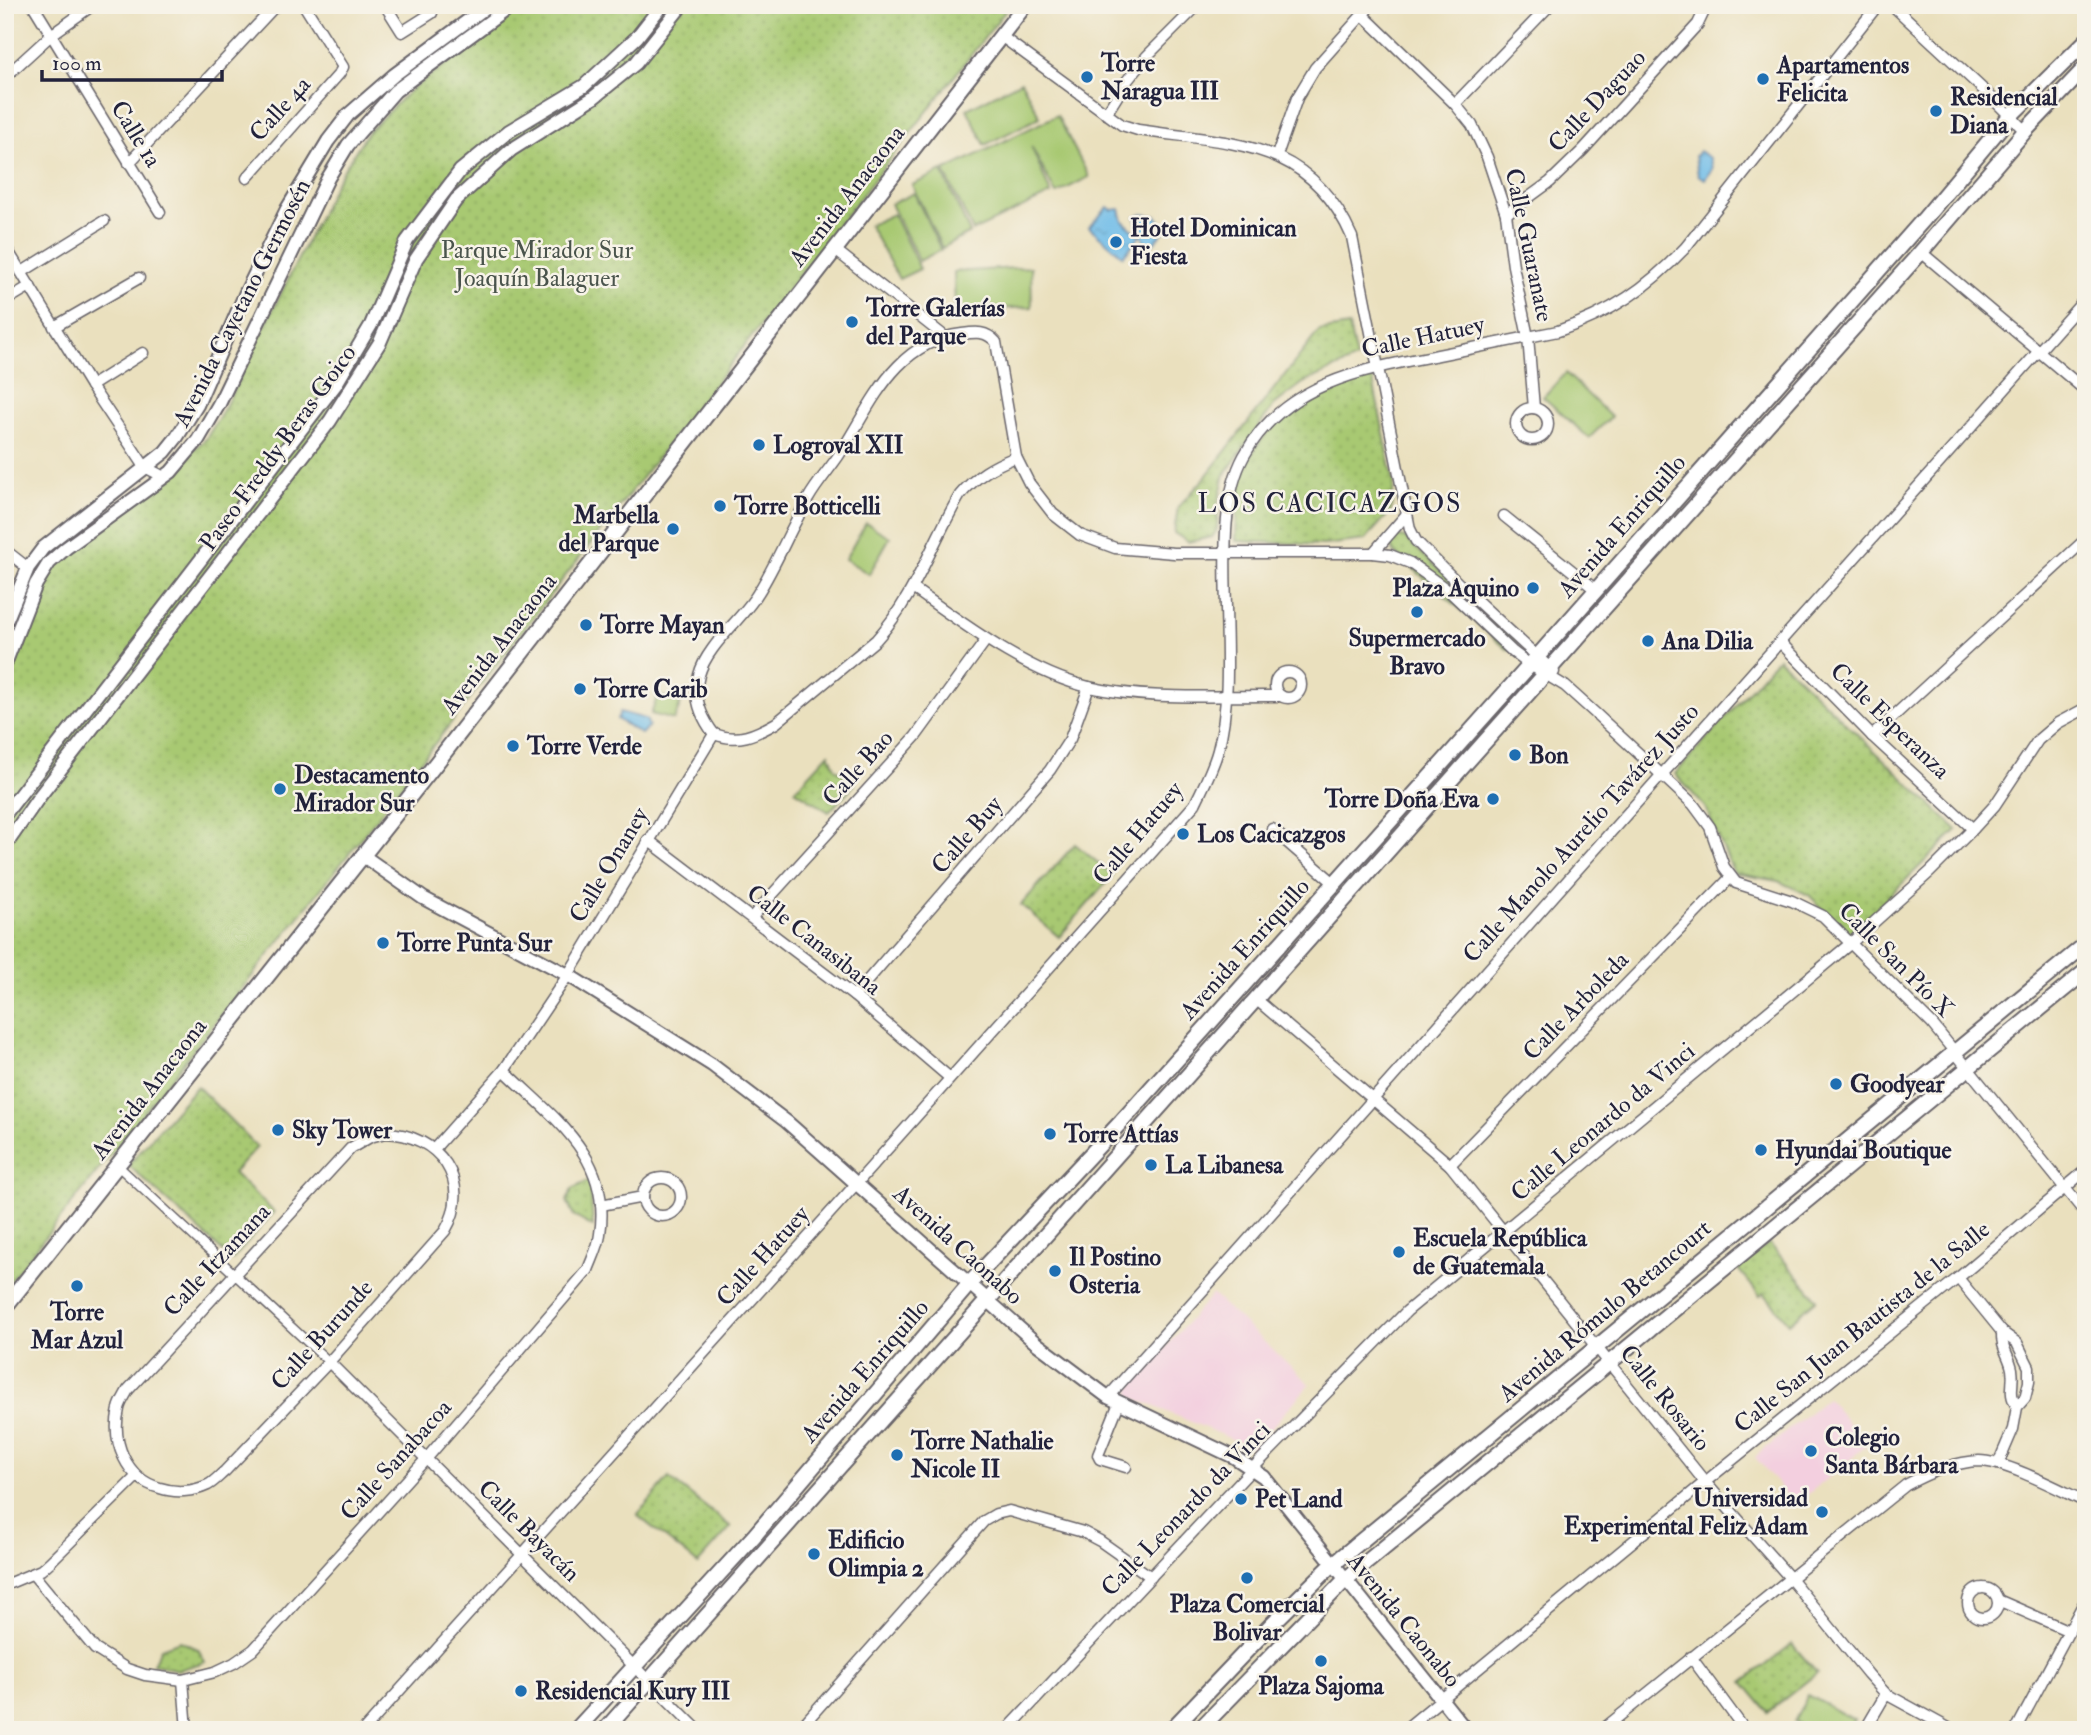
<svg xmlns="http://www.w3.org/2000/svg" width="2091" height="1735" viewBox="0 0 2091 1735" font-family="'IM FELL Double Pica',serif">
<defs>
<pattern id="green-dots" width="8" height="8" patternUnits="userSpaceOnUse" patternTransform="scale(1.75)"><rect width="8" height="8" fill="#a8c972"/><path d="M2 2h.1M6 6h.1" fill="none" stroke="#90ac64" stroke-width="1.8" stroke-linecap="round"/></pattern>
<pattern id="water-ripples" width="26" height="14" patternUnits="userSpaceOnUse" patternTransform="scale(1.75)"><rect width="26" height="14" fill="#6ebce8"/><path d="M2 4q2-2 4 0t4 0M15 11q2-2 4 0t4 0" fill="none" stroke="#5fa1c8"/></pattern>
</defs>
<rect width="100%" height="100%" fill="#f7f3e8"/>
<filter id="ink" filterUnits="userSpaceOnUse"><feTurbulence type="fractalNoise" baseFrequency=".0143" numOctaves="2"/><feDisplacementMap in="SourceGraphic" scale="14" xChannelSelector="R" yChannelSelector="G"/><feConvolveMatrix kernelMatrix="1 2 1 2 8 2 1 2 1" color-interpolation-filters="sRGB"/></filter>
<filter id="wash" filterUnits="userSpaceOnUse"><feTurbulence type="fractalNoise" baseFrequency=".00686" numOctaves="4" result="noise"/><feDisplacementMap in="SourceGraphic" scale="28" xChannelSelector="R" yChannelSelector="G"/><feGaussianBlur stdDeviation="1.57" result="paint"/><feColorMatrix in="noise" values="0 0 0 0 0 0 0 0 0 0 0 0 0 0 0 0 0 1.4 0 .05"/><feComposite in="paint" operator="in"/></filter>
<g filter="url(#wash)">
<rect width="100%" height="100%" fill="#eae0be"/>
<!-- built -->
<g fill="#f3cfdf">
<path d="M 1212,1294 L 1310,1384 L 1253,1448 L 1134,1398 L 1129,1394 L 1131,1387 Z"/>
<path d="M 1827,1398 L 1867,1445 L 1795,1505 L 1755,1457 Z"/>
</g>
<!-- green -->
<g fill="url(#green-dots)" stroke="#657656" stroke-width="2">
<path d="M 524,5 L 1010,5 L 355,846 L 5,1288 L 5,677 C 24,642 31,600 53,567 L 206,439 L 225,407 L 336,182 L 367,133 L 406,94 Z"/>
<path d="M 1349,326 L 1356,359 L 1303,383 L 1274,405 L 1225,474 L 1218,503 L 1217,530 L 1212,537 L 1188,542 L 1174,533 L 1178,507 L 1203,480 L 1319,331 Z"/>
<path d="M 1372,376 L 1394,483 L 1391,511 L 1365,540 L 1324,545 L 1236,541 C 1237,523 1237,504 1240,487 C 1247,448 1281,410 1316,394 C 1334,385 1353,381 1372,376 Z"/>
<path d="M 1395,536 L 1405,538 L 1516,641 L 1519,651 L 1507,649 L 1395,553 L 1389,544 Z"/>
<path d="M 1778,658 L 1957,830 L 1849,935 L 1809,895 L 1778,881 L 1734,873 L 1705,807 L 1675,774 Z"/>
<path d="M 829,753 L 835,768 L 855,784 L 829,812 L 795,790 Z"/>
<path d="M 1075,844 L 1113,875 L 1059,937 L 1021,905 Z"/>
<path d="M 197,1086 L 257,1147 L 233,1173 L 274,1212 L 232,1260 L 128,1165 Z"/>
<path d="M 590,1180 L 593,1227 L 574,1216 L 567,1201 L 572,1189 Z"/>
<path d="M 1769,1243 L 1817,1299 L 1789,1323 L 1764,1293 L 1760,1296 L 1738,1269 Z"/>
<path d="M 669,1478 L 731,1527 L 698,1564 L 637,1515 Z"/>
<path d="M 180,1641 L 198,1649 L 205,1662 L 178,1670 L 153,1664 L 161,1648 Z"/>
<path d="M 1792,1644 L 1817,1673 L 1768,1712 L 1743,1682 Z"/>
</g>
<!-- pitch -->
<g fill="#a8c972" stroke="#657656" stroke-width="2">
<path d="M 1021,81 L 1040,117 L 985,145 L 967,109 Z"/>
<path d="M 1057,115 L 1089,177 L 1056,194 L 1031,146 L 1051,194 L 973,231 L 944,171 Z"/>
<path d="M 942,171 L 970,233 L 942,248 L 912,185 Z"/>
<path d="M 914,193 L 941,250 L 919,261 L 891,204 Z"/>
<path d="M 893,214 L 920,269 L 899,279 L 869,225 Z"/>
<path d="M 1031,267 L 1032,307 L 955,311 L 954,272 Z"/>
<path d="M 1566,373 L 1611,417 L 1589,438 L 1543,397 Z"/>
<path d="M 866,523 L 890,537 L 869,574 L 845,559 Z"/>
<path d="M 658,695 L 681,703 L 674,720 L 651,714 Z"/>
<path d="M 1808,1695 L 1854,1720 L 1848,1730 L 1809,1730 L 1794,1722 Z"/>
</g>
<!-- water -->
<g fill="url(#water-ripples)" stroke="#486f92" stroke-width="2">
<path d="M 1699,151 L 1710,158 L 1712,169 L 1705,179 L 1698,175 L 1695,156 Z"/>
<path d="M 1108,207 L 1112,210 L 1120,209 L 1123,221 L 1140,236 L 1123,256 L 1089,227 Z"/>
<path d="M 1140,214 L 1156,216 L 1166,229 L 1151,246 L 1144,241 L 1135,217 Z"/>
<path d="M 620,712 L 646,719 L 649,726 L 641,734 L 617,719 Z"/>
</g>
</g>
<g filter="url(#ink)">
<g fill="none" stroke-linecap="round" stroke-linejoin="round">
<!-- pedestrian casing -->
<g stroke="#686469" stroke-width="11">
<path id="pedestrian" d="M 117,1165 L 329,1362"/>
</g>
<!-- minor casing -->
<g stroke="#686469" stroke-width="13">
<g id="minor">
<path d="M 33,5 L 160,212"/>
<path d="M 385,5 L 402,32 L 432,13"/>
<path d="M 1892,5 L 1987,93 L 2025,131"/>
<path d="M 1362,14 L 1455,104 L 1472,125 L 1487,157 L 1506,214 L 1513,266 L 1528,337 L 1534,408"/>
<path d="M 1001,36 L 1122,125 L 1138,130 C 1230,144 1309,138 1352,237 L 1410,529 L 1416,541 L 1459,584 L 1554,672"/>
<path d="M 5,77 L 51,35 L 93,5"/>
<path d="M 1455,104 L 1550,5"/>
<path d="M 1106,114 L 1126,82 L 1147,56 L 1198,5"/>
<path d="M 1277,155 L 1297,98 L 1315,68 L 1371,5"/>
<path d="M 129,163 L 276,5"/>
<path d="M 247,178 L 339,74 L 343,67 L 304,5"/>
<path d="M 1506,214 L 1550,182 L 1583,150 L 1698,24 L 1707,5"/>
<path d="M 5,246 L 91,386 L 145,467 L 164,477"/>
<path d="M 834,249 L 944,336"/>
<path d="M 1921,252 L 2086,391"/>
<path d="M 22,272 L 104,221"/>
<path d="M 5,301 L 30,286"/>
<path d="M 54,327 L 139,278"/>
<path d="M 91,386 L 143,353"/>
<circle cx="1532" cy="424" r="16"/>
<path d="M 1504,516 L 1596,590"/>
<path d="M 5,550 L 28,568"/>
<path d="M 1373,553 L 1406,515"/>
<path d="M 914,589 C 965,625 1028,673 1089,687 C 1149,701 1219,695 1281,696"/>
<path d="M 1780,642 L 1872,736 L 1973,829"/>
<circle cx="1288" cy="685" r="13"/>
<path d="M 714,734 C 701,717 693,696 699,675 C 707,645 742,620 758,593 C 777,563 790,529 808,499 C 817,483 829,470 839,455 C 872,404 894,342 962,334 C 977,332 986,331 996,342 L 1016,457 L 1029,483 L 1053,514 L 1080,535 L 1115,548 L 1174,553 L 1373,553 L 1390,555 L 1410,563 L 1449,591 L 1513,652 L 1530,665 L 1565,686 L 1595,713 L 1693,804 L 1710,827 L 1724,867 L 1736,883 L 1792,901 L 1823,916 L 1932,1024 L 2086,1214"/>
<path d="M 714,734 C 738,743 755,735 776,723 L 876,640 C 915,597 931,544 960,495 C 976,476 993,466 1016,457"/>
<path d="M 1872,736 L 2086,539"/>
<path d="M 1272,829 L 1334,883"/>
<path d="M 648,840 L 854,996 L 950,1078"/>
<path d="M 752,917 L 916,736 L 986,640"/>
<path d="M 854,996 L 1050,770 L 1070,739 L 1089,687"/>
<path d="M 1257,1000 L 1450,1165 L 1705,1482 L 1790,1578 L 1868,1674 L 1886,1694 L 1952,1730"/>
<path d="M 385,1133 C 439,1134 474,1182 445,1231 L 329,1362 L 225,1471 C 219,1476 214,1482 208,1485 C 193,1492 175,1493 160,1488 C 126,1479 111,1442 119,1409 C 120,1403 125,1396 128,1390 L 351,1148 L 370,1137 Z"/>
<path d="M 435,1148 L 504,1070 L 568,975 L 714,734"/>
<path d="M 1450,1165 L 1731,877"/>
<circle cx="662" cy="1197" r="19"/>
<path d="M 601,1205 L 643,1197"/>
<path d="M 1958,1278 L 2002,1332 L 2017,1343 L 2029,1367 L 2029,1382 L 2025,1398 L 2017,1407 L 2013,1429 L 1998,1464"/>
<path d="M 2002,1332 C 2001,1349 2009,1354 2012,1369 C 2015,1386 2007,1391 2017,1407"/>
<path d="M 329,1362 L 698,1730"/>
<path d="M 1108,1397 L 2086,298"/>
<path d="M 1119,1403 L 1098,1455 L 1100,1459 L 1126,1467"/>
<path d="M 33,1574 L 95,1649 L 127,1669 L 145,1675 L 183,1680 L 215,1672 L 234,1663 L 253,1650 L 427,1458 L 588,1270 C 592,1259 599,1246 600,1234 C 612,1156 553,1118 504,1070"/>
<path d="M 5,1585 L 41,1570 L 50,1562 L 136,1477"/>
<circle cx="1983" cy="1603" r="15"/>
<path d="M 1998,1600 L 2069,1631"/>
<path d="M 1691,1657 L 1745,1730"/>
<path d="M 183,1680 L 187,1730"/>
<path d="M 802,1726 L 819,1730"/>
<path d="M 364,1730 L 857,1183 L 1195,804 C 1203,787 1213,769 1218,750 C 1230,705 1227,654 1226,608 C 1225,562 1221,498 1244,456 C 1283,383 1365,369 1438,355 C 1478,347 1518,339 1558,331 C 1611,313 1647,288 1685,248 L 1878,5"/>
<path d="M 795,1730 L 802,1726 L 984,1521 L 996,1514 L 1009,1511 L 1083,1532 L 1100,1541 L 1151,1577"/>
<path d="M 1007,1730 L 1252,1469 L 1407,1311 L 1851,943 L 1930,872 L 1973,829 L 1995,805 L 2038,740 L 2058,723 L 2086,708"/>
<path d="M 1404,1730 L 1705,1482 L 1958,1278 L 2086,1170"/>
<path d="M 1602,1730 L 1906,1485 C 1928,1473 1953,1462 1979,1461 C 2006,1461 2060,1490 2086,1502"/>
<path d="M 1865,1730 L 1886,1694"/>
<path d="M 2016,1730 L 2086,1599"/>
</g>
</g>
<!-- tertiary casing -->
<g stroke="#686469" stroke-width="16">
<g id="tertiary">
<path d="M 5,624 L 28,568 L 43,548 L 165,452 L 177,437 L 197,405 L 247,290 L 287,209 L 328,141 L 348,115 L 394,75 L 489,5"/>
<path d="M 5,664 L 36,584 L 49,563 L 66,548 L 171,472 L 198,440 L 219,404 L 328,178 L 348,145 L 395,91 L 512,5"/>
<path d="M 5,814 L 336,384 L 371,325 L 407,241 L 460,171 L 509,131 L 584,86 L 637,37 L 662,5"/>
<path d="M 5,846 L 39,797 L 330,421 L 380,342 L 416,259 L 456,200 L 511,150 L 593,98 L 636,63 L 682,5"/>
<path d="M 362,855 L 423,898 L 568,975 L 712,1065 L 787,1122 L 1036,1343 L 1108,1397 L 1234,1457 L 1264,1477 L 1466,1730"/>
</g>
</g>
<!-- secondary casing -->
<g stroke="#686469" stroke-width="18">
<g id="secondary">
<path d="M 5,1307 L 430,771 L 1025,5"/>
<path d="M 576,1730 L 754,1536 L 971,1282 L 1121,1122 L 1530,665 L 1924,219 L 2010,116 L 2086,41"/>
<path d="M 605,1730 L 1921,252 L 2025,131 L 2086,67"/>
<path d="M 1171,1730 L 1272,1624 L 1332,1565 L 2086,944"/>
<path d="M 1199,1730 L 1345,1580 L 2086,971"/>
</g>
</g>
<!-- pedestrian -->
<use href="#pedestrian" stroke="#fff" stroke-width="8"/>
<!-- minor -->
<use href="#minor" stroke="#fff" stroke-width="10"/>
<!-- tertiary -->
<use href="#tertiary" stroke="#fff" stroke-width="12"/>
<!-- secondary -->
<use href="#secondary" stroke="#fff" stroke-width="14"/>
</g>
</g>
<!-- markers -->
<g fill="#1f6fb2" stroke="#f7f3e8" stroke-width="2.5">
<circle cx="1087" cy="77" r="7"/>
<circle cx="1763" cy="79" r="7"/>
<circle cx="1936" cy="111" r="7"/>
<circle cx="1116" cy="242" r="7"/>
<circle cx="852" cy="322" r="7"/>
<circle cx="759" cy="445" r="7"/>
<circle cx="720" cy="506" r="7"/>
<circle cx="673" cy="529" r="7"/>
<circle cx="1533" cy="588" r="7"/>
<circle cx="1417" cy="612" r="7"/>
<circle cx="586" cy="625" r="7"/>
<circle cx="1648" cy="641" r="7"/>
<circle cx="580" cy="689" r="7"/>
<circle cx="513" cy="746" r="7"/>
<circle cx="1515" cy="755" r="7"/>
<circle cx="280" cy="789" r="7"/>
<circle cx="1493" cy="799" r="7"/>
<circle cx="1183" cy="834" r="7"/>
<circle cx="383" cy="943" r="7"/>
<circle cx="1836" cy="1084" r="7"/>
<circle cx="278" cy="1130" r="7"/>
<circle cx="1050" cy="1134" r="7"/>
<circle cx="1761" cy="1150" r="7"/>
<circle cx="1151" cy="1165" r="7"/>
<circle cx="1399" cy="1252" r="7"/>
<circle cx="1055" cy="1271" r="7"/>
<circle cx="77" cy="1286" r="7"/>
<circle cx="1811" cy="1451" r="7"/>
<circle cx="897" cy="1455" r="7"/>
<circle cx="1241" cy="1499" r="7"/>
<circle cx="1822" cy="1512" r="7"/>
<circle cx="814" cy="1554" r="7"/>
<circle cx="1247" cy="1578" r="7"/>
<circle cx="1321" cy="1661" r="7"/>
<circle cx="521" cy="1691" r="7"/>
</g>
<g text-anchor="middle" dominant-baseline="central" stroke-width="5" stroke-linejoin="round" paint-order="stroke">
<!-- poi labels -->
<g font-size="24" font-weight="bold" fill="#22223b" stroke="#f7f3e8" text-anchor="start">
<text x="1101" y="63">Torre<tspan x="1101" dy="28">Naragua III</tspan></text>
<text x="1777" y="65">Apartamentos<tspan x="1777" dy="28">Felicita</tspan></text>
<text x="1950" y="97">Residencial<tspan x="1950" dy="28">Diana</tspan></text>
<text x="1130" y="228">Hotel Dominican<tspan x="1130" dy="28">Fiesta</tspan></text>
<text x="866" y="308">Torre Galerías<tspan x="866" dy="28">del Parque</tspan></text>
<text x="773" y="445">Logroval XII</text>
<text x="734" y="506">Torre Botticelli</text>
<text x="659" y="515" text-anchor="end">Marbella<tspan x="659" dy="28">del Parque</tspan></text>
<text x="1519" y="588" text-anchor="end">Plaza Aquino</text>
<text x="600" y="625">Torre Mayan</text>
<text x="1417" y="638" text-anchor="middle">Supermercado<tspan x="1417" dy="28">Bravo</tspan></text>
<text x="1662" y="641">Ana Dilia</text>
<text x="594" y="689">Torre Carib</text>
<text x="527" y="746">Torre Verde</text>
<text x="1529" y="755">Bon</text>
<text x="294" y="775">Destacamento<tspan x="294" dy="28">Mirador Sur</tspan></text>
<text x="1479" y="799" text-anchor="end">Torre Doña Eva</text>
<text x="1197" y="834">Los Cacicazgos</text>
<text x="397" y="943">Torre Punta Sur</text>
<text x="1850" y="1084">Goodyear</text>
<text x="292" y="1130">Sky Tower</text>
<text x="1064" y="1134">Torre Attías</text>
<text x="1775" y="1150">Hyundai Boutique</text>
<text x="1165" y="1165">La Libanesa</text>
<text x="1413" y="1238">Escuela República<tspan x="1413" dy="28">de Guatemala</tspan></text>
<text x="1069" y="1257">Il Postino<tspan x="1069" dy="28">Osteria</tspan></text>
<text x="77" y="1312" text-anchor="middle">Torre<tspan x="77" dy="28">Mar Azul</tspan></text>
<text x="1825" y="1437">Colegio<tspan x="1825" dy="28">Santa Bárbara</tspan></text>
<text x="911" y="1441">Torre Nathalie<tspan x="911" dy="28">Nicole II</tspan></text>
<text x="1808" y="1498" text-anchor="end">Universidad<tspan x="1808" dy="28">Experimental Feliz Adam</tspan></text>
<text x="1255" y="1499">Pet Land</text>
<text x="828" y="1540">Edificio<tspan x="828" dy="28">Olimpia 2</tspan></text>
<text x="1247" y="1604" text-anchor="middle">Plaza Comercial<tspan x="1247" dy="28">Bolivar</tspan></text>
<text x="1321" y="1686" text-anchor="middle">Plaza Sajoma</text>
<text x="535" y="1691">Residencial Kury III</text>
</g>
<!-- street labels -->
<g font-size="24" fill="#22223b" stroke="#f7f3e8">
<text transform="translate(1597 101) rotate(-47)">Calle Daguao</text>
<text transform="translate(280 109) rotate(-48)">Calle 4a</text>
<text transform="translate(136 134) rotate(58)">Calle 1a</text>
<text transform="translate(847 196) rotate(-52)">Avenida Anacaona</text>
<text transform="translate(1529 245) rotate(78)">Calle Guaranate</text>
<text transform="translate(242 303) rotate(-63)">Avenida Cayetano Germosén</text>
<text transform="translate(1423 337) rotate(-12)">Calle Hatuey</text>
<text transform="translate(278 448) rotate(-54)">Paseo Freddy Beras Goico</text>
<text transform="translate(1622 526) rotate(-49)">Avenida Enriquillo</text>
<text transform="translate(499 644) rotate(-52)">Avenida Anacaona</text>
<text transform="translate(1890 721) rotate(44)">Calle Esperanza</text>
<text transform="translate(858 768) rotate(-48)">Calle Bao</text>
<text transform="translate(1138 833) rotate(-50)">Calle Hatuey</text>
<text transform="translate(1581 833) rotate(-48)">Calle Manolo Aurelio Tavárez Justo</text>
<text transform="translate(967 835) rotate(-49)">Calle Buy</text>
<text transform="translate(609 865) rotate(-59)">Calle Onaney</text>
<text transform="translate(814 940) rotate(38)">Calle Canasibana</text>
<text transform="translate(1245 949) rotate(-48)">Avenida Enriquillo</text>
<text transform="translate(1896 960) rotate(45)">Calle San Pío X</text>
<text transform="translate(1576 1006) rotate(-46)">Calle Arboleda</text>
<text transform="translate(149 1089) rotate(-52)">Avenida Anacaona</text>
<text transform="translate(1603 1122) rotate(-40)">Calle Leonardo da Vinci</text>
<text transform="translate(958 1245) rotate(42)">Avenida Caonabo</text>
<text transform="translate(763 1256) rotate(-48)">Calle Hatuey</text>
<text transform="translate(217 1260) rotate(-47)">Calle Itzamana</text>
<text transform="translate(1605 1311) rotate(-40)">Avenida Rómulo Betancourt</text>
<text transform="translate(1862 1327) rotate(-39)">Calle San Juan Bautista de la Salle</text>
<text transform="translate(322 1335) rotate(-48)">Calle Burunde</text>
<text transform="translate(865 1371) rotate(-49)">Avenida Enriquillo</text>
<text transform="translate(1665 1398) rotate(51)">Calle Rosario</text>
<text transform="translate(396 1460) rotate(-48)">Calle Sanabacoa</text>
<text transform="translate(1186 1509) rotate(-46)">Calle Leonardo da Vinci</text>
<text transform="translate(529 1531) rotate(45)">Calle Bayacán</text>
<text transform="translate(1404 1620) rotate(51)">Avenida Caonabo</text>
</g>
<!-- park labels -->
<g font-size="24" fill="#4a544c" stroke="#f7f3e8">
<text x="537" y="250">Parque Mirador Sur<tspan x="537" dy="28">Joaquín Balaguer</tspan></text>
</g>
<!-- neighbourhood labels -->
<g font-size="26" letter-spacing="2" fill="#22223b" stroke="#f7f3e8">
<text x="1330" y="504">LOS CACICAZGOS</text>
</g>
</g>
<!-- margin -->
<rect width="2091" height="1735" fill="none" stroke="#f7f3e8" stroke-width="28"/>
<!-- scale -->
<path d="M42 70v10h180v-10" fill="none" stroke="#22223b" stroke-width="3.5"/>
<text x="52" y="70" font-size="21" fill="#22223b" stroke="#f7f3e8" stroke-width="5" paint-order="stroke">100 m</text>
</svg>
